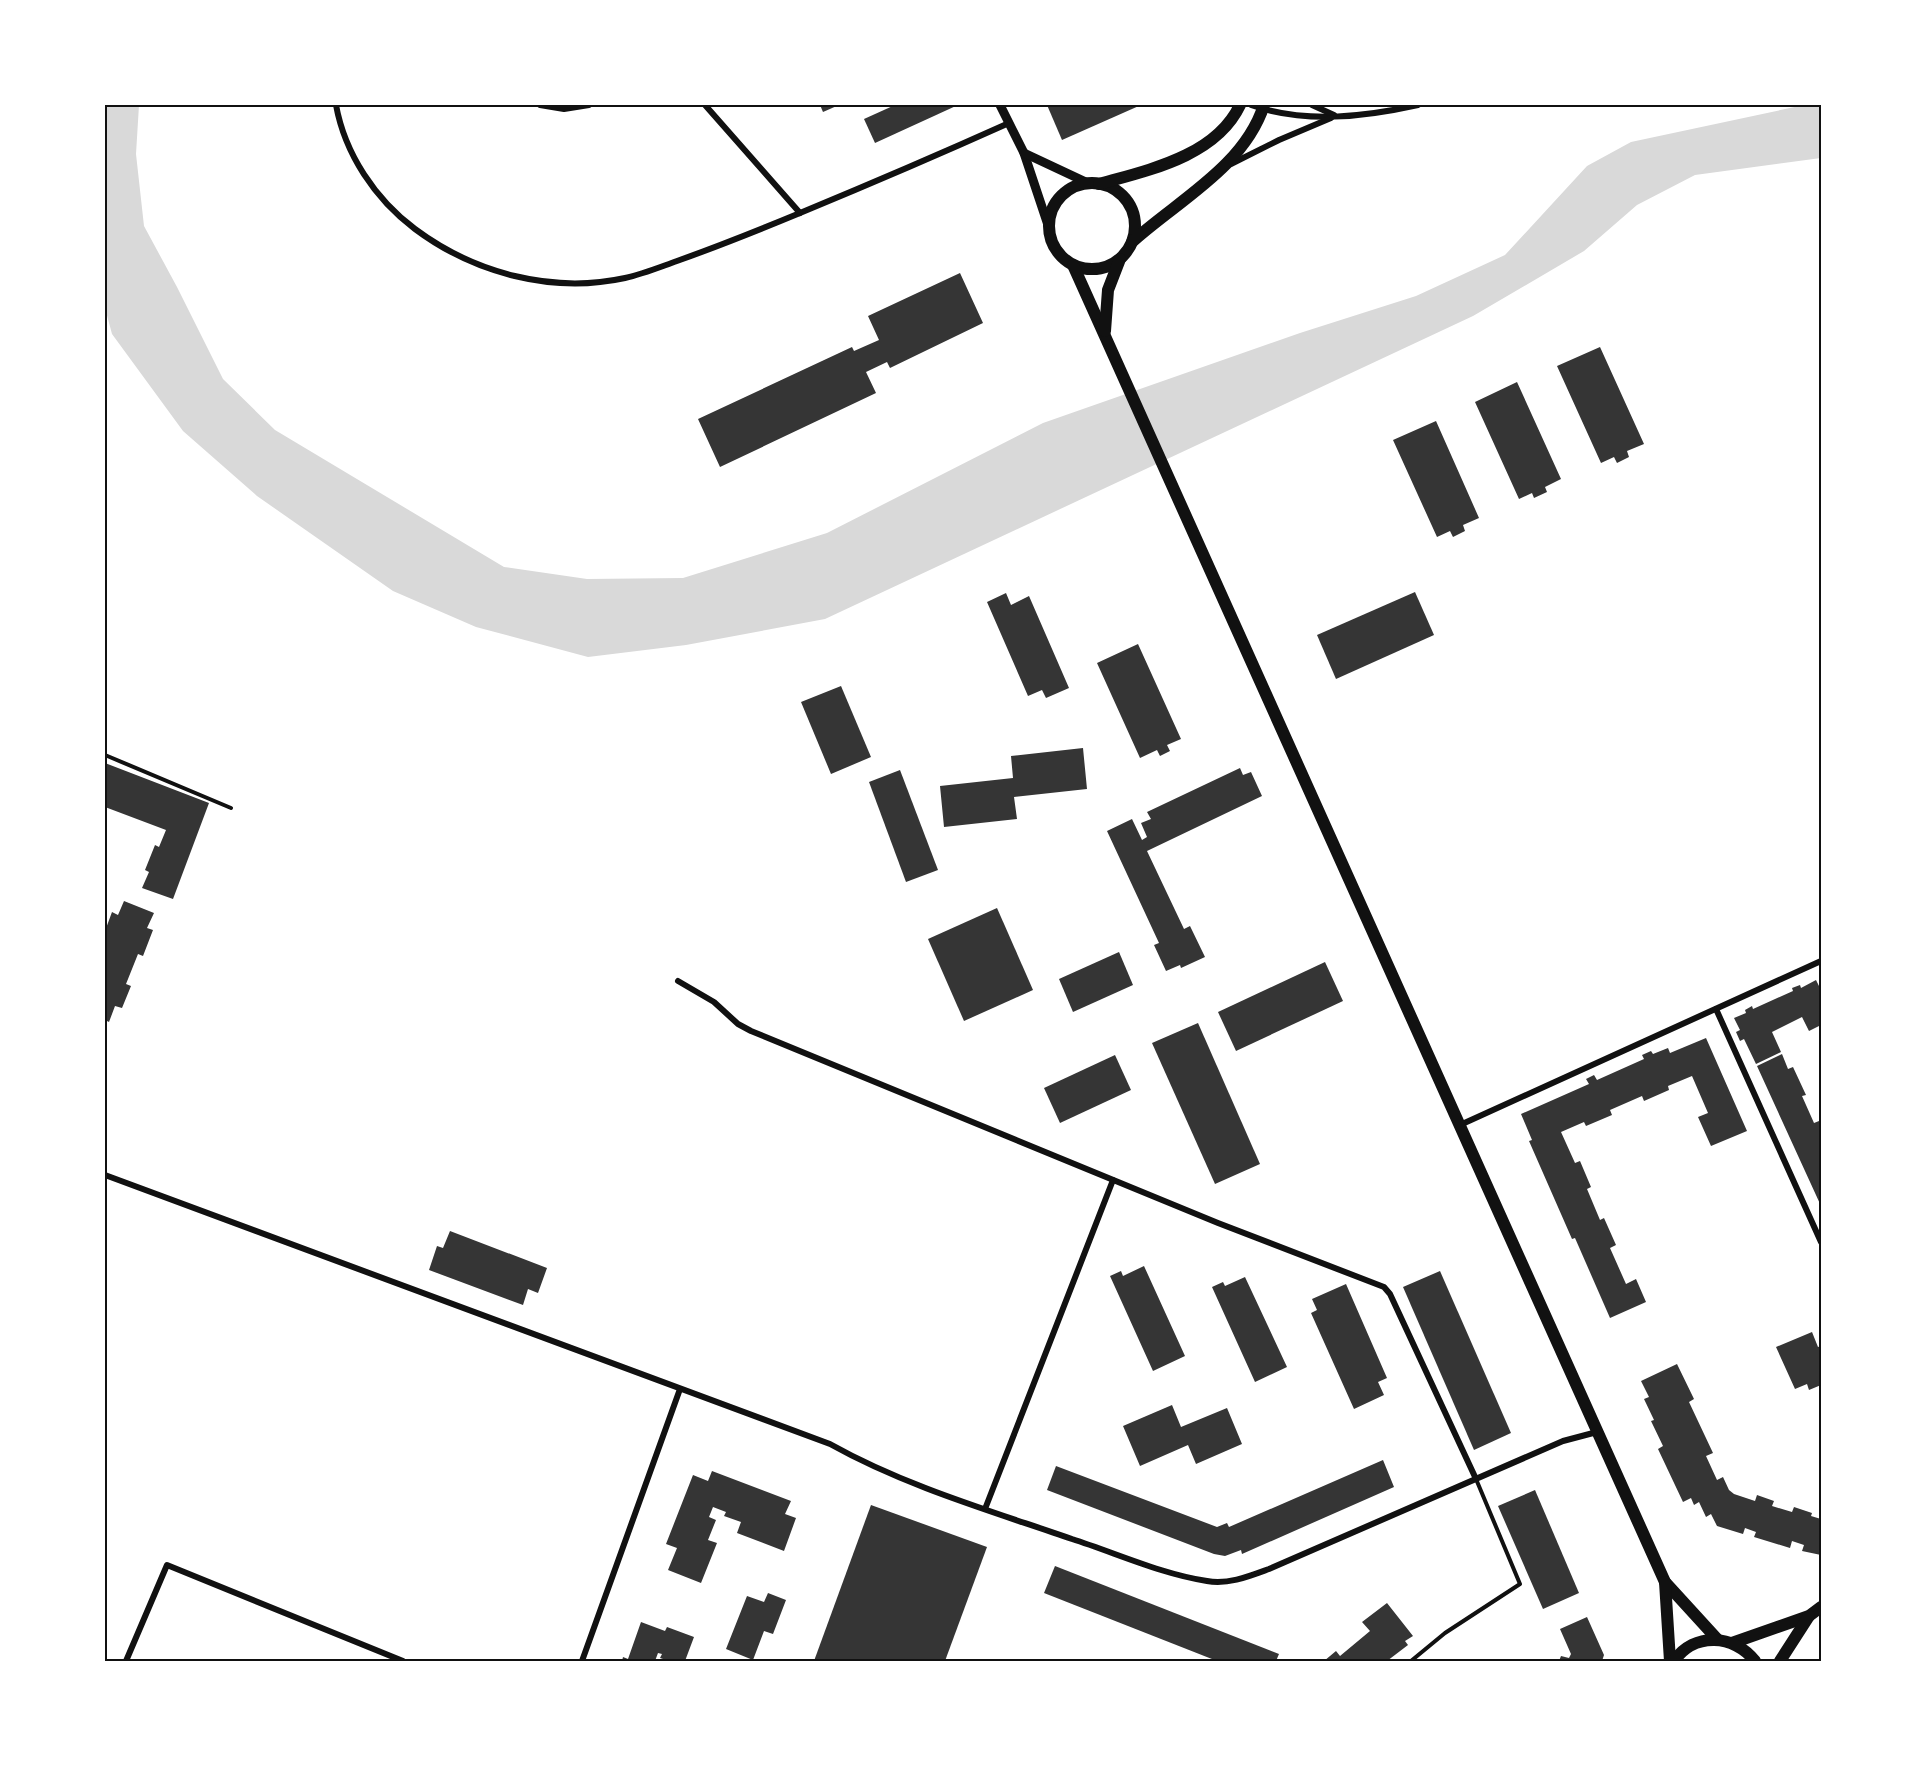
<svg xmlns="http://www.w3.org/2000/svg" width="1926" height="1766" viewBox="0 0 1926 1766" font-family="Poppins,sans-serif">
<rect width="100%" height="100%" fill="#fff"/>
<!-- water -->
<path fill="#d9d9d9" d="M 105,105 L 139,105 L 136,154 L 144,226 L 177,287 L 223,379 L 275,430 L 504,567 L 587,579 L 683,578 L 827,533 L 1043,423 L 1300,333 L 1416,296 L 1505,255 L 1587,166 L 1631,142 L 1804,105 L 1821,105 L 1821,158 L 1695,175 L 1637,205 L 1584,251 L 1473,316 L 825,619 L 686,645 L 588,657 L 476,627 L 393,591 L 257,496 L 183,431 L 112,334 L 105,308 Z"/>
<!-- building -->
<g fill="#353535">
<path d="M 820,105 L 839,105 L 823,112 Z"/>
<path d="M 895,105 L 958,105 L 875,143 L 864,119 Z"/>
<path d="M 1047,105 L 1141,105 L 1062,140 Z"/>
<path d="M 960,273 L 983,323 L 890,368 L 887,362 L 866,372 L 876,393 L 720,467 L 698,419 L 852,347 L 854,351 L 879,340 L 868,316 Z"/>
<path d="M 1600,347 L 1644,444 L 1627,451 L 1629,457 L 1617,463 L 1614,457 L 1601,463 L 1557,366 Z"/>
<path d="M 1517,382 L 1561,479 L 1545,487 L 1547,492 L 1534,498 L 1532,493 L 1519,499 L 1475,402 Z"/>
<path d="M 1436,421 L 1479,518 L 1463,525 L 1465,531 L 1453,537 L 1450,531 L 1437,537 L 1393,440 Z"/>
<path d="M 1415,592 L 1434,635 L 1336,679 L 1317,635 Z"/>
<path d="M 1006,593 L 1011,605 L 1029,596 L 1069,688 L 1046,698 L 1042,690 L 1028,696 L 987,602 Z"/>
<path d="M 1138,644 L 1181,739 L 1167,745 L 1170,751 L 1160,756 L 1157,750 L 1140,758 L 1097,663 Z"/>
<path d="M 841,686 L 871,757 L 831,774 L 801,702 Z"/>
<path d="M 1083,748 L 1087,789 L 1014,797 L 1017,819 L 944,827 L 940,786 L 1013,778 L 1011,756 Z"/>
<path d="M 105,763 L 209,803 L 173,899 L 142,888 L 149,872 L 145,870 L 155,845 L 159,847 L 166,830 L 105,807 Z"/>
<path d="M 1240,768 L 1243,775 L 1251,772 L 1262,796 L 1147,851 L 1184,929 L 1190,926 L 1205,957 L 1181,968 L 1180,965 L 1166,971 L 1154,945 L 1159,943 L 1107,831 L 1132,819 L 1142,840 L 1147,837 L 1141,823 L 1151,819 L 1147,812 Z"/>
<path d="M 900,770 L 938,870 L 906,882 L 869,782 Z"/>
<path d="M 124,901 L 154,913 L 147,928 L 153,930 L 143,956 L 138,954 L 126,984 L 131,986 L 122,1008 L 115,1006 L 109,1022 L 105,1020 L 105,931 L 112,912 L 118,915 Z"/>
<path d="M 997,908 L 1033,990 L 964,1021 L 928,939 Z"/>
<path d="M 1119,952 L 1133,985 L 1073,1012 L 1059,979 Z"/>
<path d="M 1325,962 L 1343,1001 L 1236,1051 L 1218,1012 Z"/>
<path d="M 1816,980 L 1821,990 L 1821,1025 L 1809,1031 L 1802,1017 L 1772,1032 L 1781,1052 L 1756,1064 L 1744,1039 L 1740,1041 L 1736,1032 L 1740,1030 L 1734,1018 L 1746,1013 L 1745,1010 L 1752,1006 L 1753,1009 L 1793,991 L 1792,988 L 1800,985 L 1801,988 Z"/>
<path d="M 1198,1023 L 1260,1164 L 1215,1184 L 1152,1043 Z"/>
<path d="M 1706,1038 L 1747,1131 L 1711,1146 L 1698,1117 L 1708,1113 L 1692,1076 L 1668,1086 L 1669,1090 L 1644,1101 L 1642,1096 L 1610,1110 L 1612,1115 L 1586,1126 L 1584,1122 L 1561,1132 L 1575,1163 L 1580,1161 L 1591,1187 L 1587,1189 L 1600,1220 L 1604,1218 L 1616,1245 L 1610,1248 L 1626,1284 L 1636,1279 L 1646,1302 L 1610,1318 L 1575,1238 L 1572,1239 L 1529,1141 L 1532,1140 L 1521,1114 L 1589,1084 L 1586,1079 L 1594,1075 L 1597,1080 L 1644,1059 L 1642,1055 L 1651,1051 L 1653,1054 L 1668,1048 L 1670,1053 Z"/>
<path d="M 1782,1054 L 1788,1069 L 1793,1067 L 1806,1095 L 1802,1096 L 1814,1123 L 1819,1121 L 1821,1125 L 1821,1206 L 1757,1066 Z"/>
<path d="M 1115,1055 L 1131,1090 L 1060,1123 L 1044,1088 Z"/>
<path d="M 450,1231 L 547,1268 L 538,1293 L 528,1289 L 523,1305 L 429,1270 L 437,1246 L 443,1248 Z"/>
<path d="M 1144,1266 L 1185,1356 L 1153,1371 L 1110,1276 L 1121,1271 L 1123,1276 Z"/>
<path d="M 1440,1271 L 1511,1433 L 1474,1450 L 1403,1287 Z"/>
<path d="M 1245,1277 L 1287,1367 L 1255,1382 L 1212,1287 L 1223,1282 L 1225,1286 Z"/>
<path d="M 1346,1284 L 1387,1378 L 1378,1382 L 1384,1395 L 1354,1409 L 1311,1313 L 1317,1310 L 1312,1299 Z"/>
<path d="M 1812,1332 L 1818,1347 L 1821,1346 L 1821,1385 L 1809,1390 L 1807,1384 L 1795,1389 L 1776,1347 Z"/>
<path d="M 1677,1364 L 1694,1399 L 1689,1402 L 1713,1453 L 1706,1456 L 1717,1480 L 1723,1477 L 1729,1490 L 1734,1494 L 1755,1501 L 1757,1495 L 1774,1501 L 1772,1506 L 1792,1512 L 1794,1507 L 1812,1513 L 1811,1516 L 1821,1519 L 1821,1555 L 1802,1551 L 1804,1545 L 1792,1541 L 1790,1548 L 1754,1537 L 1756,1532 L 1745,1528 L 1743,1534 L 1717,1526 L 1711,1514 L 1706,1517 L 1699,1502 L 1694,1505 L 1691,1498 L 1683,1502 L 1658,1449 L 1663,1446 L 1651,1421 L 1654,1420 L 1644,1399 L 1649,1397 L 1641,1381 Z"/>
<path d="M 1172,1405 L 1181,1427 L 1227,1408 L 1242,1444 L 1196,1464 L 1188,1445 L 1140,1466 L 1123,1426 Z"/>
<path d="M 1383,1460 L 1394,1487 L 1242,1554 L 1241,1550 L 1225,1556 L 1214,1554 L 1047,1490 L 1056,1466 L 1217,1527 L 1227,1523 L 1229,1527 Z"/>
<path d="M 712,1471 L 791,1501 L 785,1514 L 796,1518 L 784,1551 L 737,1533 L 741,1522 L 724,1516 L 726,1512 L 713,1507 L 709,1517 L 716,1520 L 708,1540 L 717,1543 L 701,1583 L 668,1570 L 677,1548 L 666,1544 L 693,1475 L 708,1481 Z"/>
<path d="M 1535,1490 L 1579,1593 L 1543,1609 L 1498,1506 Z"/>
<path d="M 871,1505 L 987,1547 L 945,1661 L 814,1661 Z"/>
<path d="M 1055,1566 L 1279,1654 L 1276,1661 L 1217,1661 L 1044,1593 Z"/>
<path d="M 768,1593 L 786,1600 L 773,1634 L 764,1631 L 753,1660 L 726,1649 L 747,1596 L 764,1602 Z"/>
<path d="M 1387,1603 L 1413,1636 L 1405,1641 L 1408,1645 L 1387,1661 L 1324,1661 L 1336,1651 L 1340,1656 L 1370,1631 L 1362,1622 Z"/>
<path d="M 1587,1617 L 1604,1655 L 1602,1661 L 1559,1661 L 1561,1656 L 1569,1658 L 1571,1654 L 1560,1629 Z"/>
<path d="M 641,1622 L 665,1631 L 667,1627 L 694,1637 L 685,1661 L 669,1661 L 660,1658 L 662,1654 L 658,1653 L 655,1661 L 622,1661 L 623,1657 L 628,1659 Z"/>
</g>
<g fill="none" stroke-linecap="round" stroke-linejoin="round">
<!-- service -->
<g stroke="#111" stroke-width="4">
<path d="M 105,755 L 231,808"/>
<path d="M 1411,1661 L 1445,1633 L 1520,1584 L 1476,1479"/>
</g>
<!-- minor -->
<g stroke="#111" stroke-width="6">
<path d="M 336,105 C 345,154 375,199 415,229 C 474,273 552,294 625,278 C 643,274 660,267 677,261 C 719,246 759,230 800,213 C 870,184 940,154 1009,123"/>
<path d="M 540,105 L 564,109 L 589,105"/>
<path d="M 705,105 L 800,213"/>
<path d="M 1251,105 C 1305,124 1364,117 1418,105"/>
<path d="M 1312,105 L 1334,115"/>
<path d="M 1231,164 L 1279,140 L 1331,118"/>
<path d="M 678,981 L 714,1002 L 738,1024 L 751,1031 L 1218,1223 L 1384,1287 L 1390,1294 L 1476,1479"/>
<path d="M 1716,1009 L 1821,1242"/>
<path d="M 1460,1125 L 1821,961"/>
<path d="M 105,1175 L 830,1444 C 905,1486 991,1511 1072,1539 C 1116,1553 1161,1574 1207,1581 C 1228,1585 1250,1576 1269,1569 L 1563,1441 L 1597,1432"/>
<path d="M 985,1509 L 1113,1180"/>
<path d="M 126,1661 L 167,1565 L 403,1661"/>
<path d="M 582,1661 L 680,1389"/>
</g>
<!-- tertiary -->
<g stroke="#111" stroke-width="9">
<path d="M 1000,105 L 1024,153 L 1049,228"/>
<path d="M 1024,153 L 1088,183"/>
</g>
<!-- primary -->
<g stroke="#111" stroke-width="12">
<circle cx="1092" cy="226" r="43"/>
<path d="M 1099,184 C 1149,170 1216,156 1240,105"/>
<path d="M 1132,242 C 1177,201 1244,167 1264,105"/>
<path d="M 1073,265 L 1665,1582 L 1718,1640"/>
<path d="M 1105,331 L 1108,290 L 1120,259"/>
<path d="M 1665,1582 L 1670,1661"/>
<path d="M 1732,1643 L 1809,1616 L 1821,1607"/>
<path d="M 1674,1661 C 1694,1632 1734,1634 1755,1661"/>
<path d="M 1780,1661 L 1809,1616"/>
</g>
</g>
<!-- border -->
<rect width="1926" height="1766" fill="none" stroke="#ffffff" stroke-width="213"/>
<rect x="106" y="106" width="1714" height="1554" fill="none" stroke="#111" stroke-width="2"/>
</svg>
